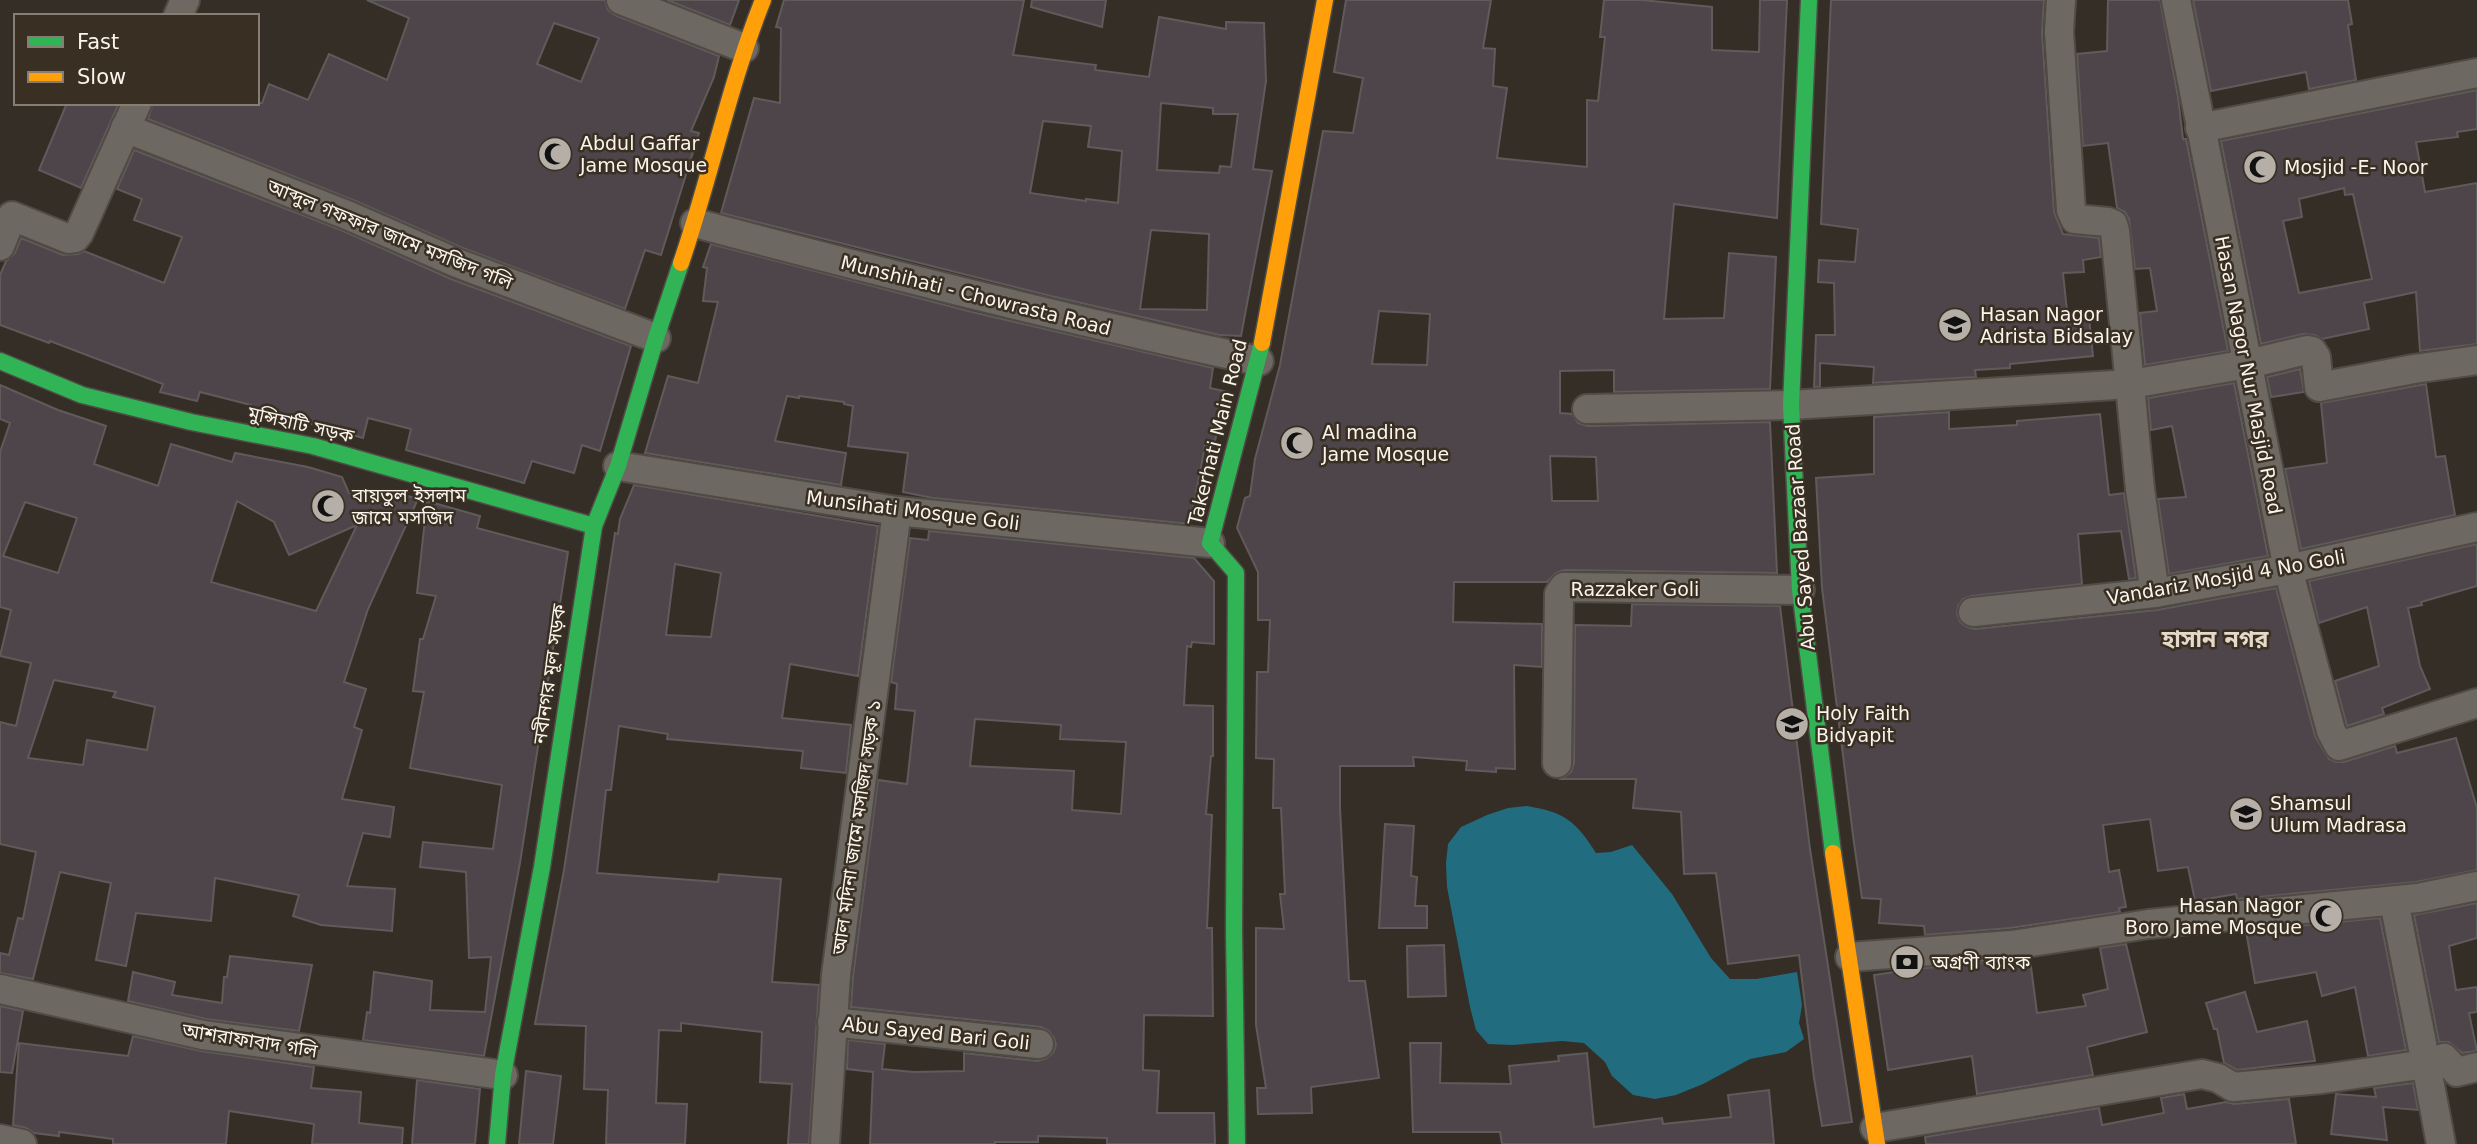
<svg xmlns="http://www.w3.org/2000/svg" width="2477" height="1144" viewBox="0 0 2477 1144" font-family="'DejaVu Sans','Noto Sans Bengali',sans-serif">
<rect width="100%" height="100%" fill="#342e27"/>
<!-- water -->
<path fill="#226c7f" d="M 1527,806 C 1564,812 1576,821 1596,853 L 1611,852 L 1632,845 L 1672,894 L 1711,958 L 1730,979 L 1756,979 L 1797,972 L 1802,1005 L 1799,1023 L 1804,1039 L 1786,1052 L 1750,1059 L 1703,1084 L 1676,1095 L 1655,1099 L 1633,1095 L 1612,1076 L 1605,1062 L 1584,1043 L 1562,1041 L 1512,1045 L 1488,1044 L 1476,1030 L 1470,1007 L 1447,887 L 1446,863 L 1448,844 L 1461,827 L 1487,815 L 1508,808 Z"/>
<!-- building -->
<g fill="#4e454a" stroke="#605b5b" stroke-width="2" fill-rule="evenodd">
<path d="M 367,0 L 605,0 L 608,10 L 615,15 L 719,56 L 714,77 L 691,131 L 699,133 L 661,255 L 645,250 L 625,309 L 463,248 L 353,200 L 148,119 L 153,103 L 262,103 L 269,84 L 308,100 L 329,54 L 387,80 L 409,18 ZM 554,23 L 599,38 L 581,82 L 537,64 Z"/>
<path d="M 667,0 L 739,0 L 730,25 Z"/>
<path d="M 784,0 L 1024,0 L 1013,55 L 1096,65 L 1095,70 L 1149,77 L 1159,17 L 1226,29 L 1226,22 L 1264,23 L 1266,81 L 1253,169 L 1272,171 L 1241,336 L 1219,335 L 1051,296 L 721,213 L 754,98 L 780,103 L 781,28 L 776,27 ZM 1161,103 L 1213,108 L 1213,114 L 1238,114 L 1231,167 L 1220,166 L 1219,173 L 1157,170 ZM 1043,121 L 1091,126 L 1088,147 L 1122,151 L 1118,203 L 1086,199 L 1086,201 L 1030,193 ZM 1151,230 L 1209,234 L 1207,310 L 1140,309 Z"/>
<path d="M 1032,0 L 1106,0 L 1102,27 L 1031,7 Z"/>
<path d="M 1346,0 L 1491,0 L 1483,48 L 1495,49 L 1493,86 L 1507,88 L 1497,158 L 1587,167 L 1587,100 L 1598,101 L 1605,37 L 1600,37 L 1604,0 L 1642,0 L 1712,7 L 1712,50 L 1759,52 L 1760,0 L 1787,0 L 1777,218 L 1674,204 L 1664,319 L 1724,318 L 1729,253 L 1776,257 L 1770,389 L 1614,392 L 1614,370 L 1560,371 L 1560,413 L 1572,414 L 1578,423 L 1587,426 L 1770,422 L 1777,573 L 1564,570 L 1556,573 L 1547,582 L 1454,582 L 1453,622 L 1542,624 L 1542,667 L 1514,665 L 1515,769 L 1496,768 L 1496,772 L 1466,770 L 1467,761 L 1413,757 L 1414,766 L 1340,766 L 1340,808 L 1349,981 L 1365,981 L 1379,1078 L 1311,1087 L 1312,1113 L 1258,1114 L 1257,1088 L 1266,1088 L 1256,1025 L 1256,928 L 1284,929 L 1280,894 L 1285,894 L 1281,808 L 1273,808 L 1274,759 L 1256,758 L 1257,672 L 1268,672 L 1270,620 L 1258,620 L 1258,572 L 1237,528 L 1245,498 L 1250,496 L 1255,459 L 1280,365 L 1323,131 L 1353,133 L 1363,78 L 1334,72 ZM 1379,311 L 1430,314 L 1427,365 L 1372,364 ZM 1550,456 L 1596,457 L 1598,501 L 1552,501 Z"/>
<path d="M 1831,0 L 2044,0 L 2042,33 L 2054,212 L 2063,234 L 2099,238 L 2101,257 L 2083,260 L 2084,272 L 2063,273 L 2068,320 L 2089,318 L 2093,356 L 2010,364 L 2010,368 L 1975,370 L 1976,377 L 1873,383 L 1874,367 L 1820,363 L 1820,387 L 1814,387 L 1816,335 L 1835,335 L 1834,283 L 1818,282 L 1819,260 L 1855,262 L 1858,229 L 1821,224 Z"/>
<path d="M 2108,0 L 2160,0 L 2178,97 L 2183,139 L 2186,139 L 2228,351 L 2145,365 L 2140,313 L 2157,311 L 2150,268 L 2135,269 L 2129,219 L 2125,212 L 2117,208 L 2108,143 L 2083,146 L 2077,54 L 2107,51 Z"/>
<path d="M 2193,0 L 2348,0 L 2352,24 L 2348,25 L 2356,80 L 2309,89 L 2306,72 L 2211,91 Z"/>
<path d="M 2477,90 L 2477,129 L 2457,132 L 2458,137 L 2416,142 L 2425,192 L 2477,183 L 2477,344 L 2420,351 L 2416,292 L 2364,303 L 2369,329 L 2322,339 L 2315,335 L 2303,334 L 2261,344 L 2221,141 ZM 2344,188 L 2345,195 L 2353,194 L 2372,279 L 2299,293 L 2283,221 L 2302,217 L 2299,199 Z"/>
<path d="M 67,103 L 119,103 L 81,188 L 39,170 Z"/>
<path d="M 134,150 L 341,230 L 451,279 L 631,346 L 600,451 L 582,445 L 574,473 L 532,461 L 524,483 L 406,450 L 411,429 L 368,418 L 363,438 L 317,425 L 249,411 L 251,405 L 200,392 L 197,401 L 160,392 L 163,384 L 50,341 L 49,343 L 0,325 L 0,275 L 6,261 L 15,253 L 21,238 L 63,255 L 78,254 L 84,251 L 164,283 L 182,237 L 134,220 L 142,199 L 117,189 Z"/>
<path d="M 711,244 L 972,312 L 1213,368 L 1210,388 L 1228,392 L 1213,448 L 1205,446 L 1190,524 L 933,498 L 903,492 L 908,453 L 848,446 L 853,406 L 844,404 L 844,402 L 799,396 L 799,398 L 787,396 L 775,441 L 846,453 L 841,485 L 645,453 L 668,376 L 698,383 L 718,302 L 703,301 L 707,268 L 703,267 Z"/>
<path d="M 2300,369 L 2304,392 L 2271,397 L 2267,377 Z"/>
<path d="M 2234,383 L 2268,556 L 2169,574 L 2158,499 L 2186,497 L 2172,426 L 2151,430 L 2148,398 Z"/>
<path d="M 2426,384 L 2436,457 L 2445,456 L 2455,515 L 2301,549 L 2285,469 L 2327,463 L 2321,403 Z"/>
<path d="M 0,385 L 58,410 L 106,426 L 94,464 L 158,486 L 171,444 L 232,462 L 235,453 L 308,467 L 342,477 L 349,493 L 390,506 L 394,492 L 418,499 L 368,609 L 344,682 L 366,689 L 354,727 L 362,730 L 342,799 L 394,807 L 390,837 L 363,833 L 347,886 L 395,889 L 392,931 L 321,925 L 293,916 L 299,895 L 215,878 L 211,921 L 136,913 L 126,966 L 96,960 L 111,883 L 60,872 L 33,979 L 0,973 L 0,953 L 9,955 L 18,918 L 23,919 L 36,852 L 0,844 L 0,722 L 16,726 L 31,663 L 0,656 L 11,610 L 0,607 L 0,452 L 10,423 L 0,419 ZM 237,501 L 274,522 L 289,555 L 357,525 L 316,611 L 211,582 ZM 25,502 L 77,518 L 58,573 L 3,556 ZM 54,680 L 116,692 L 113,697 L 155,707 L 147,750 L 87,740 L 83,765 L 28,758 Z"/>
<path d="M 1949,412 L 1949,429 L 2017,425 L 2017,421 L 2100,414 L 2109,495 L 2124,493 L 2136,578 L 2129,579 L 2121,531 L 2078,534 L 2082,584 L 1971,596 L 1963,599 L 1958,606 L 1957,614 L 1960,622 L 1967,627 L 1975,629 L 2157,610 L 2276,588 L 2315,736 L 2329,759 L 2336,762 L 2344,762 L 2395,746 L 2397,753 L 2456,738 L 2477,808 L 2477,870 L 2416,882 L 2237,899 L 2236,894 L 2195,901 L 2188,867 L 2158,871 L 2150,819 L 2103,825 L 2109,872 L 2119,870 L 2126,907 L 2119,908 L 2120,912 L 2010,928 L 1925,935 L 1924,926 L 1879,923 L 1881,899 L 1862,898 L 1854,843 L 1822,588 L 1816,478 L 1874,474 L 1874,417 Z"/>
<path d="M 634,485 L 878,526 L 858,676 L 790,664 L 782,718 L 851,725 L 846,773 L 801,768 L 803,751 L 667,739 L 668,734 L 619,726 L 611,790 L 606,790 L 597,873 L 718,882 L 719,874 L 781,879 L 772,982 L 819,985 L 809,1144 L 788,1144 L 792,1084 L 760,1082 L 762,1032 L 681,1023 L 681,1031 L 659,1030 L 656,1103 L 687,1104 L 685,1144 L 606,1144 L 608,1090 L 584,1089 L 586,1026 L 535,1024 L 564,870 L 615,533 L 618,534 L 620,519 ZM 675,564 L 721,573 L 711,637 L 666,635 Z"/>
<path d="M 427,501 L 480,516 L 477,528 L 568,552 L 520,863 L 484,1056 L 363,1040 L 367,1012 L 370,1013 L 374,972 L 432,981 L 430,1010 L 485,1012 L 491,957 L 469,958 L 466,872 L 420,867 L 423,842 L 493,849 L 502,785 L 410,768 L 424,692 L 413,691 L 420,639 L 423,639 L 436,596 L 417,593 Z"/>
<path d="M 929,531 L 1194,558 L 1214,581 L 1214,644 L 1192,642 L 1191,647 L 1187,646 L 1184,705 L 1213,706 L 1213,756 L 1211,756 L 1206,814 L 1212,815 L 1207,928 L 1212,928 L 1213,1016 L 1144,1015 L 1143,1070 L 1159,1071 L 1157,1113 L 1214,1113 L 1215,1144 L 1107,1144 L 1107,1138 L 1038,1136 L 1038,1142 L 995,1142 L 995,1144 L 870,1144 L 873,1072 L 847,1069 L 848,1040 L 885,1044 L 882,1069 L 914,1072 L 964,1071 L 964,1053 L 1037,1061 L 1045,1059 L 1053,1053 L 1056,1045 L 1054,1038 L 1049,1031 L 1041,1027 L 851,1007 L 853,977 L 878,780 L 907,784 L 915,711 L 895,709 L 897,684 L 891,682 L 910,538 L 928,540 ZM 975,719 L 1061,725 L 1060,739 L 1126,742 L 1121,814 L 1072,810 L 1074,771 L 970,766 Z"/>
<path d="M 2477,544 L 2477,586 L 2421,602 L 2422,605 L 2408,608 L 2420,666 L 2430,689 L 2382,708 L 2384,714 L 2347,726 L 2335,681 L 2379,666 L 2367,607 L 2319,623 L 2309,581 Z"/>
<path d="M 1632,604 L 1780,606 L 1810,849 L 1852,1122 L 1822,1126 L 1814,1078 L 1799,955 L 1728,964 L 1716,873 L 1684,874 L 1681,812 L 1633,808 L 1636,779 L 1561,779 L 1571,772 L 1574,763 L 1575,625 L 1631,626 Z"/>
<path d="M 1385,824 L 1414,826 L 1411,876 L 1417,877 L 1415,906 L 1427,906 L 1427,928 L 1379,928 Z"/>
<path d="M 2477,903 L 2477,938 L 2449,946 L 2456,990 L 2477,987 L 2477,1012 L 2469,1013 L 2477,1051 L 2462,1053 L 2449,1042 L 2439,1042 L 2414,915 Z"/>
<path d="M 2380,918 L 2406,1050 L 2368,1056 L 2355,987 L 2322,996 L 2316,972 L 2255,983 L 2246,931 Z"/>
<path d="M 2126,944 L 2147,1032 L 2087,1047 L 2093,1075 L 1977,1094 L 1972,1056 L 1888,1070 L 1874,975 L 1914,969 L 2030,959 L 2037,1013 L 2086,1006 L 2083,995 L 2108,989 L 2100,948 Z"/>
<path d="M 1444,945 L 1446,996 L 1408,997 L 1407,946 Z"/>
<path d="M 230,956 L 312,965 L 299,1031 L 206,1019 L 128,1001 L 133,972 L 175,982 L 172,995 L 222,1003 L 224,977 L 227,977 Z"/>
<path d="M 2245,992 L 2257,1032 L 2307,1021 L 2315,1061 L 2237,1070 L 2224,1063 L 2217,1029 L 2214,1029 L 2206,1003 Z"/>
<path d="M 0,1006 L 23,1011 L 12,1073 L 0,1072 Z"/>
<path d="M 133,1036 L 201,1051 L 314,1067 L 311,1088 L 361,1092 L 359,1123 L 403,1128 L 402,1144 L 312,1144 L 314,1124 L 229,1111 L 226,1144 L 113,1144 L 113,1139 L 59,1132 L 59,1136 L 34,1133 L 26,1128 L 13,1125 L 19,1043 L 128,1056 Z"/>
<path d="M 1410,1043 L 1441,1043 L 1440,1083 L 1511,1084 L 1509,1066 L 1559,1061 L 1558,1056 L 1587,1053 L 1594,1127 L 1662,1118 L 1663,1124 L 1731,1117 L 1728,1095 L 1769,1090 L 1774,1144 L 1502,1144 L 1500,1132 L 1413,1132 Z"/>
<path d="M 526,1071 L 561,1076 L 553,1144 L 519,1144 Z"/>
<path d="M 417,1080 L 480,1089 L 475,1144 L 412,1144 Z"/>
<path d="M 2413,1083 L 2418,1110 L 2383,1107 L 2387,1140 L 2331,1134 L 2336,1094 L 2376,1097 L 2374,1088 Z"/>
<path d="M 2184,1094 L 2187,1109 L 2226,1102 L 2234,1104 L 2289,1099 L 2296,1144 L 1926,1144 L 1925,1137 L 2099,1108 L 2102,1125 L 2164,1113 L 2161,1098 Z"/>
</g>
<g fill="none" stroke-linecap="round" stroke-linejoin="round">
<!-- street casing -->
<g stroke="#504b45" stroke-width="32">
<g id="street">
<path d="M 621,0 L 744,48"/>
<path d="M 2061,0 L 2059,32 L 2071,210 L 2075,219 L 2108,222 L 2113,224 L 2115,231 L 2140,489 L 2155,593"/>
<path d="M 2176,0 L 2288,569 L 2331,731 L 2339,746 L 2477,703"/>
<path d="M 178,16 L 185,0"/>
<path d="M 125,128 L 347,215 L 457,263 L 656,338"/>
<path d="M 2200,128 L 2477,73"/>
<path d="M 695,223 C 882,273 1070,320 1259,361"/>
<path d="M 0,246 L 12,216 L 69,239 L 75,238 L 79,233 L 137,103"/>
<path d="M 1587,409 L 1791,405 L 2131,384 L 2248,364 L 2307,350 L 2312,351 L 2316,357 L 2319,387 L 2414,369 L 2477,360"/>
<path d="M 618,466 L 897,511 L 1210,543"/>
<path d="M 1973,612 L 2155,593 L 2288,569 L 2477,527"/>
<path d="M 1557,763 L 1559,594 L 1564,587 L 1800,590"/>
<path d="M 1850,957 L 2012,945 L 2149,924 L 2418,898 L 2477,886"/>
<path d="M 0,989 L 203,1035 L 503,1075"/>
<path d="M 832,1022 L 1039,1044"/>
<path d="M 1875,1128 L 2202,1074 L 2218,1078 L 2233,1087 L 2322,1079 L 2426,1064 L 2394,901"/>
<path d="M 0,1139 L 22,1144"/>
<path d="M 825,1144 L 836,975 L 897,511"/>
<path d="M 2441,1144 L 2426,1064 L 2444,1058 L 2457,1072 L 2477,1067"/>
</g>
</g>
<!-- fast casing -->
<g stroke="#504b45" stroke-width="19">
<g id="fast">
<path d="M 1809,0 L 1791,405 L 1800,590 L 1833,853"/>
<path d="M 0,361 L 82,395 L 191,422 L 313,446 L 594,526"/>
<path d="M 497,1144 L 503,1075 L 542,867 L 594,526 L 618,466 L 656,338 L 681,263"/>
<path d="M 1237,1144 L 1234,930 L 1236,573 L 1210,543 L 1262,343"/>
</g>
</g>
<!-- slow casing -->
<g stroke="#504b45" stroke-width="19">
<g id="slow">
<path d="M 681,263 C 711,176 729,85 763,0"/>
<path d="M 1262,343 L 1325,0"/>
<path d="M 1833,853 L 1877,1144"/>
</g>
</g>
<!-- street -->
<use href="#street" stroke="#6d6962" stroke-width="28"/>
<!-- fast -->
<use href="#fast" stroke="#30b455" stroke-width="16"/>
<!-- slow -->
<use href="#slow" stroke="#ff9f0a" stroke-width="16"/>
</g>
<!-- icons -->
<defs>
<g id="mosque-disc" transform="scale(1.75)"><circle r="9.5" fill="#b5afa7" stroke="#392f22"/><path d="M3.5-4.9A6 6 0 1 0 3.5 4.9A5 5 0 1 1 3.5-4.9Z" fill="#111"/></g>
<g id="school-disc" transform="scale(1.75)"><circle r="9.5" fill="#b5afa7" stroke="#392f22"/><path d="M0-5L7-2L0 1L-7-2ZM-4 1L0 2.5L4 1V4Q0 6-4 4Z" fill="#111"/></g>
<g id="bank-disc" transform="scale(1.75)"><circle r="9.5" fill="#b5afa7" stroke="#392f22"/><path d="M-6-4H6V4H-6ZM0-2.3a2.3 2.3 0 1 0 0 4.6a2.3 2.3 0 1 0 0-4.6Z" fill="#111"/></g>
</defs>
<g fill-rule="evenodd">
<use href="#mosque-disc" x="555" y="154"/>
<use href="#mosque-disc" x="2260" y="167"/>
<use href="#school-disc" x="1955" y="325"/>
<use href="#mosque-disc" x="1297" y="443"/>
<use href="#mosque-disc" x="328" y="506"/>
<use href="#school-disc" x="1792" y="724"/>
<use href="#school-disc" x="2246" y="814"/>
<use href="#mosque-disc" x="2326" y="916"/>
<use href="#bank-disc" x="1907" y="962"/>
</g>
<g text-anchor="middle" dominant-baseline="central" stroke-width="5" stroke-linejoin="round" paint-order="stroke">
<!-- poi labels -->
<g font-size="19" fill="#faf4ec" stroke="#392f22" text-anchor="start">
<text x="580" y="143">Abdul Gaffar<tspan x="580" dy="22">Jame Mosque</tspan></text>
<text x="2284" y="167">Mosjid -E- Noor</text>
<text x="1980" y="314">Hasan Nagor<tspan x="1980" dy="22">Adrista Bidsalay</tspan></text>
<text x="1322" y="432">Al madina<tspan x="1322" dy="22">Jame Mosque</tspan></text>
<text x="352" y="495">বায়তুল ইসলাম<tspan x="352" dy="22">জামে মসজিদ</tspan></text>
<text x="1816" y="713">Holy Faith<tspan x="1816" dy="22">Bidyapit</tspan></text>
<text x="2270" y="803">Shamsul<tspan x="2270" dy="22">Ulum Madrasa</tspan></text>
<text x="2302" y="905" text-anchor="end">Hasan Nagor<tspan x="2302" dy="22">Boro Jame Mosque</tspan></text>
<text x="1932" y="962">অগ্রণী ব্যাংক</text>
</g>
<!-- street labels -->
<g font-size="19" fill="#faf4ec" stroke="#392f22">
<text transform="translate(390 234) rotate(22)">আব্দুল গফফার জামে মসজিদ গলি</text>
<text transform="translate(976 295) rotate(14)">Munshihati - Chowrasta Road</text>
<text transform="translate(2249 375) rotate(79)">Hasan Nagor Nur Masjid Road</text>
<text transform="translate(301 424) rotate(13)">মুন্সিহাটি সড়ক</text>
<text transform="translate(1217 432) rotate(-76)">Takerhati Main Road</text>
<text transform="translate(913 510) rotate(7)">Munsihati Mosque Goli</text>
<text transform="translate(1800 537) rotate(-94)">Abu Sayed Bazaar Road</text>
<text transform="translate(2226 577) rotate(-10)">Vandariz Mosjid 4 No Goli</text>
<text x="1635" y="589">Razzaker Goli</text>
<text transform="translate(549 674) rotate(-82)">নবীনগর মূল সড়ক</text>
<text transform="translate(856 827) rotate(-82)">আল মদিনা জামে মসজিদ সড়ক ১</text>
<text transform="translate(936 1033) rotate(6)">Abu Sayed Bari Goli</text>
<text transform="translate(250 1040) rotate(9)">আশরাফাবাদ গলি</text>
</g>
<!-- quarter labels -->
<g font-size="23" font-weight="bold" fill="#e6d9c9" stroke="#392f22">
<text x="2215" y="639">হাসান নগর</text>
</g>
</g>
<!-- legend -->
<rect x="14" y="14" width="245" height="91" fill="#392f22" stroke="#867e73" stroke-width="2"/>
<rect x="28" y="37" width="35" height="10" fill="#30b455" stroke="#867e73" stroke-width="2"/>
<text x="77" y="49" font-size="21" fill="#faf4ec">Fast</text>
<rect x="28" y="72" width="35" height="10" fill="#ff9f0a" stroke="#867e73" stroke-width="2"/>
<text x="77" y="84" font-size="21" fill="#faf4ec">Slow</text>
</svg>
